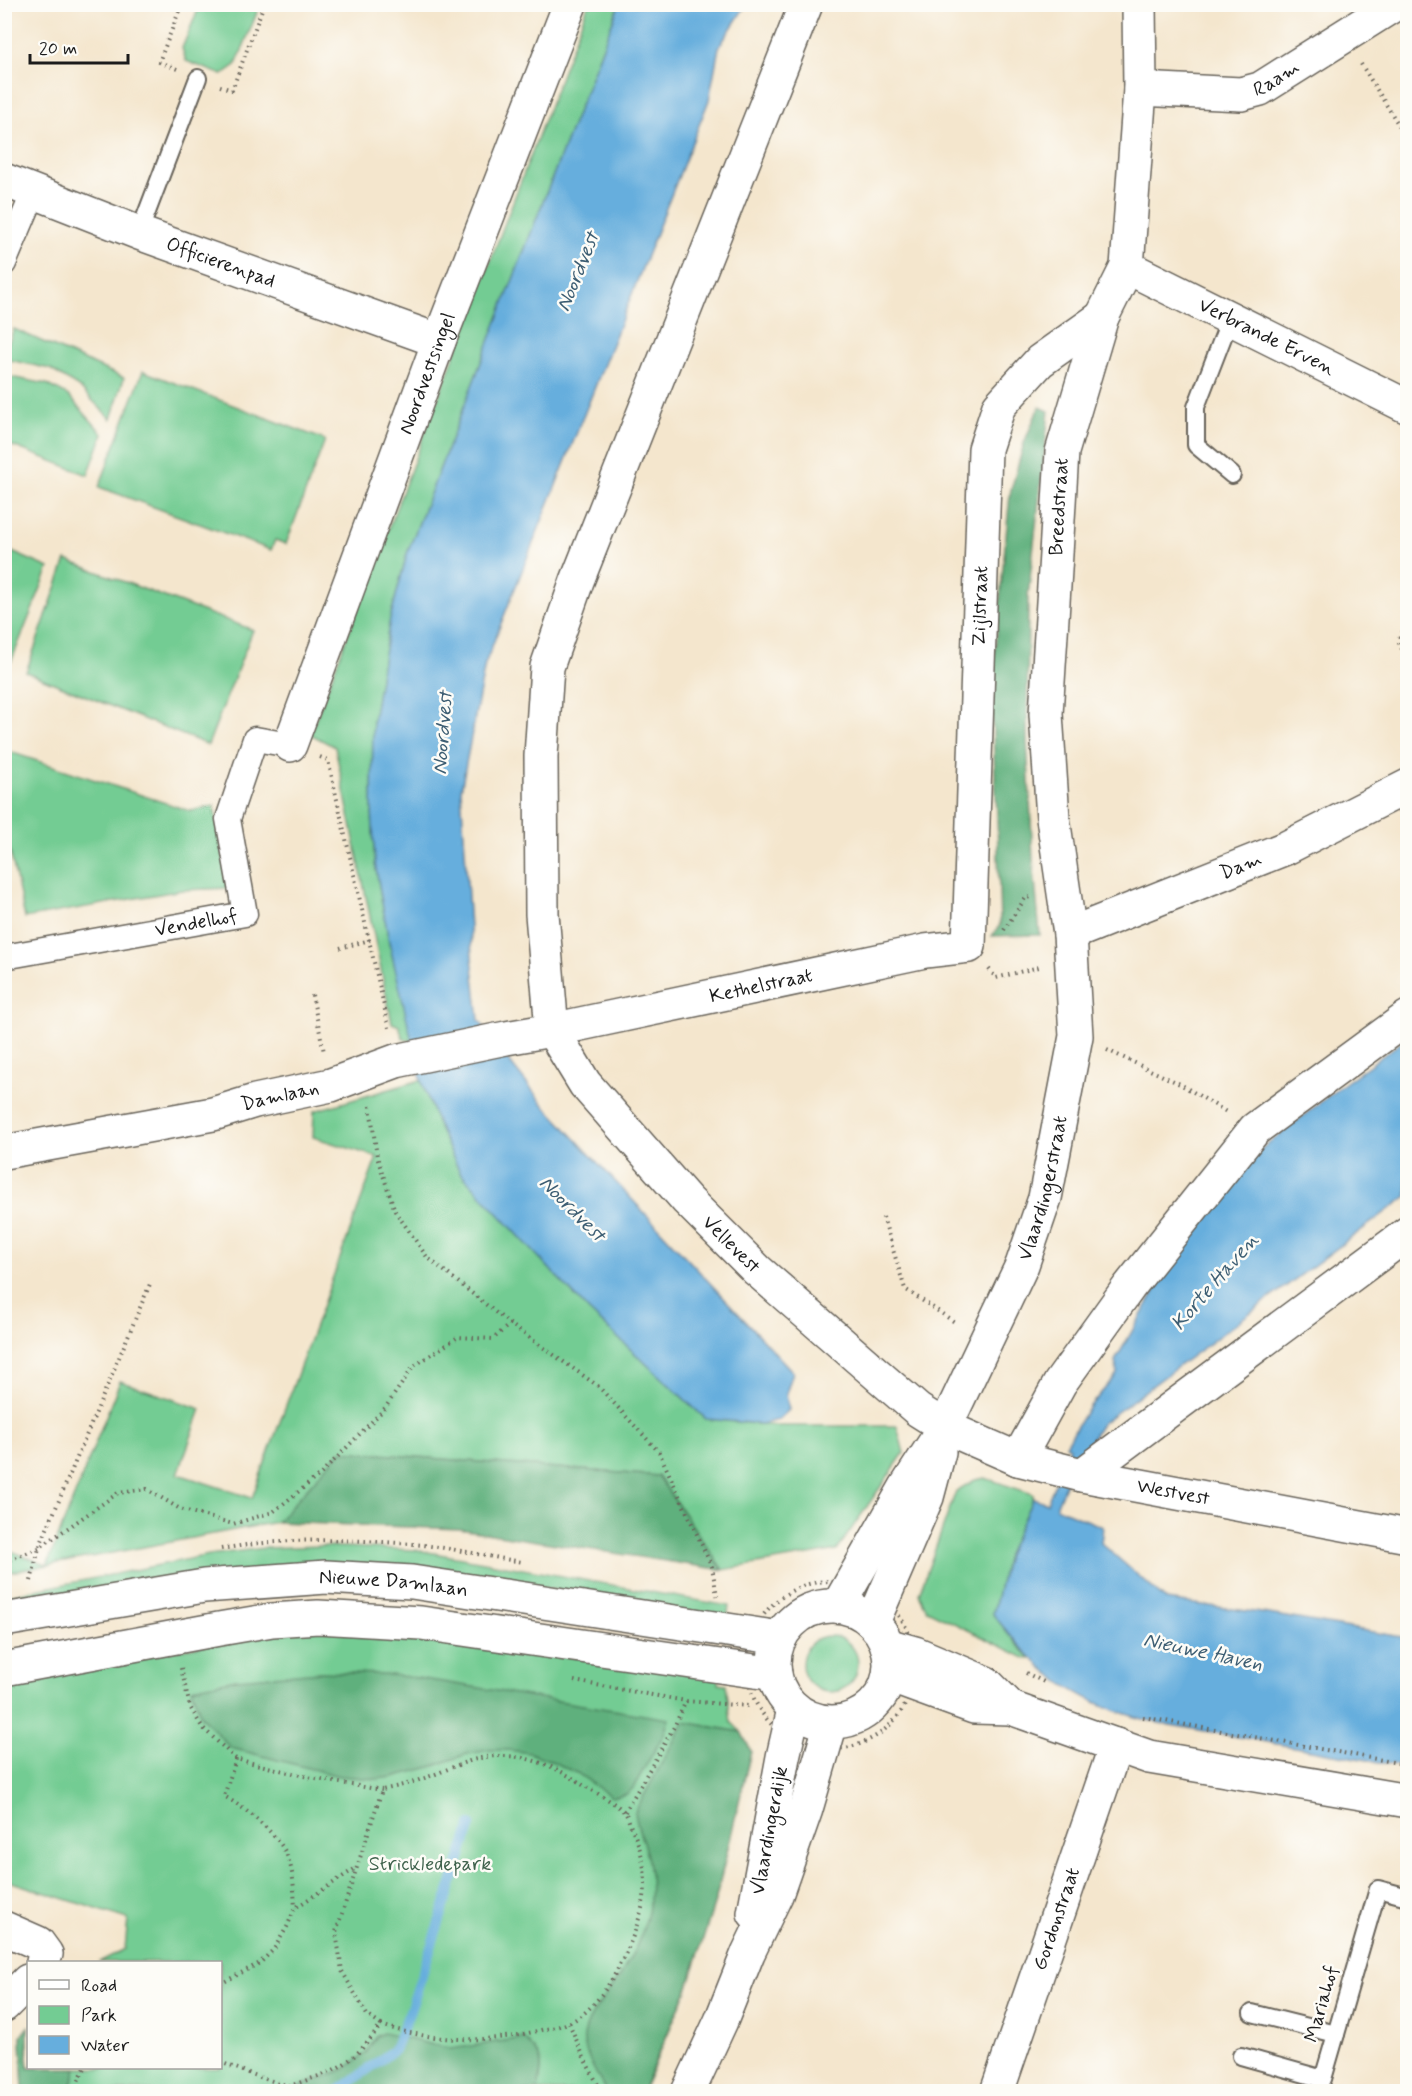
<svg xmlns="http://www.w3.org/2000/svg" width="1412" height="2096" viewBox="0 0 1412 2096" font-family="Mynerve,sans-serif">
<rect width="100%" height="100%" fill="#fdfcf7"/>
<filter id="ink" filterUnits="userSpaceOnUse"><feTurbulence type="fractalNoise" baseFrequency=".0167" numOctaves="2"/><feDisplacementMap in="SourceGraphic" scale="12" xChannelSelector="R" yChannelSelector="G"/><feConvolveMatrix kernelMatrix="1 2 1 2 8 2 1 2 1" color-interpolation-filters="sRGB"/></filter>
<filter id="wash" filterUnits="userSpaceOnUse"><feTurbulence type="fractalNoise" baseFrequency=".008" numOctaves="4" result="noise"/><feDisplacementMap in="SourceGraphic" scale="24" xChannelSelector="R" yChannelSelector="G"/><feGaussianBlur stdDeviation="1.35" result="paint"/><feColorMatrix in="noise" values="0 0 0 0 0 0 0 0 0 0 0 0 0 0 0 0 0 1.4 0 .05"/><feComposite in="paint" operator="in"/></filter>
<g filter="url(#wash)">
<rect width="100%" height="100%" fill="#f4e6cd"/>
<!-- green -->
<g fill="#73cc93" stroke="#487458" stroke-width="1.5">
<path d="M 200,5 L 260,5 L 236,65 L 222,75 L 186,61 L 182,48 Z"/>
<path d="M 588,5 L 619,5 L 407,554 L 390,619 L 373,721 L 372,811 L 375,863 L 389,942 L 414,1042 L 403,1039 L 399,1026 L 392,1023 L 335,747 L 310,734 Z"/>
<path d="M 14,329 L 124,378 L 111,419 L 80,388 L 50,369 L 5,359 L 5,351 Z"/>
<path d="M 143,371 L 325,440 L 286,544 L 275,540 L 271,550 L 99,487 Z"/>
<path d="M 5,376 L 47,384 L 69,396 L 103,434 L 88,475 L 5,443 Z"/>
<path d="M 5,549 L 49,568 L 11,662 L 5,659 Z"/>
<path d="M 66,560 L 253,630 L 208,745 L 26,672 Z"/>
<path d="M 4,750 L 190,811 L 214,806 L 230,888 L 182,890 L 25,918 L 5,829 Z"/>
<path d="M 421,1080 L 440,1130 L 460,1172 L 589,1311 L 706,1419 L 778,1426 L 897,1426 L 904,1453 L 837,1550 L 723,1570 L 658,1476 L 341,1451 L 277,1522 L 5,1573 L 4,1548 L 47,1565 L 120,1381 L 201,1409 L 178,1474 L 252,1498 L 377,1157 L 313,1137 L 314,1111 Z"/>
<path d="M 985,1478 L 1033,1494 L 1033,1498 L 1007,1555 L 993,1614 L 1016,1643 L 1031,1659 L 1027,1659 L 927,1610 L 919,1594 L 956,1491 L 975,1480 Z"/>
<path d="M 321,1546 L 417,1550 L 729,1606 L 727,1620 L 448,1571 L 5,1613 L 5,1596 L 209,1555 L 264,1548 Z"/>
<path d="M 320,1626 L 718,1675 L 718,1683 L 726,1684 L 731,1722 L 741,1732 L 751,1751 L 716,1898 L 688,1987 L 643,2091 L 23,2091 L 21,2036 L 28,2027 L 28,2068 L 220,2068 L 220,1962 L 99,1962 L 125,1949 L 128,1919 L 5,1880 L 5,1679 Z"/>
<circle cx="830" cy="1664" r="28"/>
</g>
<!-- forest -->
<g fill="#5eb07d" stroke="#3d664c" stroke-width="1.5">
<path d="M 1040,407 L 1049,411 L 1028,597 L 1027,739 L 1033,859 L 1040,935 L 992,936 L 1000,925 L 997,817 L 991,692 L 1010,494 L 1024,443 L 1036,414 Z"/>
<path d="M 341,1451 L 658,1476 L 723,1570 L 459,1529 L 277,1522 Z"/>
<path d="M 320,1672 L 382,1674 L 418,1678 L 669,1719 L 664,1734 L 633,1788 L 627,1794 L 612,1797 L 577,1773 L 549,1760 L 530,1753 L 509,1750 L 490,1750 L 467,1754 L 431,1767 L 393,1777 L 376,1779 L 339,1776 L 231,1748 L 201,1716 L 191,1688 L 236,1679 Z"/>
<path d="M 684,1722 L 741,1732 L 751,1751 L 716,1898 L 688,1987 L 642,2091 L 606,2091 C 598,2076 586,2058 584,2041 C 582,2020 610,1992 621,1974 C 631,1958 641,1939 646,1920 C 651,1902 652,1880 648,1861 C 645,1845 637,1829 635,1812 Z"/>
<path d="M 28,2027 L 28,2068 L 77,2068 L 70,2091 L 23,2091 L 21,2036 Z"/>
<path d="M 383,2033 L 451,2049 L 524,2038 C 546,2060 542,2063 538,2091 L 292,2091 L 293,2089 L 345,2069 L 366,2053 L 377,2036 Z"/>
</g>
<!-- water -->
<g fill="#66aedd" stroke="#41657c" stroke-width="1.5">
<path d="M 619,5 L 746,5 L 719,47 L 709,100 L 485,664 L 461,790 L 472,957 L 479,1020 L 505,1056 L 543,1104 L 793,1372 L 786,1394 L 789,1410 L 778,1420 L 762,1424 L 706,1419 L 589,1311 L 519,1236 L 460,1172 L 440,1130 L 421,1080 L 389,942 L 375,863 L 372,811 L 373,721 L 390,619 L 407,554 Z"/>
<path d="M 1407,1038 L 1407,1196 L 1101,1424 L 1083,1453 L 1079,1451 L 1056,1507 L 1103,1527 L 1101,1543 L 1166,1600 L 1269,1614 L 1407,1638 L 1407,1767 L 1159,1723 C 1082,1706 1041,1676 993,1614 L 1007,1555 L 1033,1498 L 1047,1503 L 1070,1447 L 1066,1445 L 1086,1411 L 1117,1374 L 1115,1361 L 1170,1265 L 1260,1150 L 1345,1083 Z"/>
</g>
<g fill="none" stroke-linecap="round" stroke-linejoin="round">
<!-- stream -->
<path stroke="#66aedd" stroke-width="10" d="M 337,2092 L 394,2050 L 410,2011 L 471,1825"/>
</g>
</g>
<g filter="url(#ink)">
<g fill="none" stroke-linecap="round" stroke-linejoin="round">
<!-- service casing -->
<g stroke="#68635a" stroke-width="20">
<g id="service">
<path d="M 139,233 L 198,78"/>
<path d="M 1230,319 L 1196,407 L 1196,445 L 1232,475"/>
<path d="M 1252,2013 L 1336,2034"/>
<path d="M 1241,2056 L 1323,2079 L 1378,1889 L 1408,1897"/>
</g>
</g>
<!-- pedestrian casing -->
<g stroke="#68635a" stroke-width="27">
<g id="pedestrian">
<path d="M 4,263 L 34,192"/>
<path id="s1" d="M 4,957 L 245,914 L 228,819 L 255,739 L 290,745"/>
</g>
</g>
<!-- minor casing -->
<g stroke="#68635a" stroke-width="36">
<g id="minor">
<path id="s2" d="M 806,4 L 577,581 L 547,667 L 541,756 L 542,914 L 552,1030 L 585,1084 L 687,1200 L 757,1270 L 918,1410 L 945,1427 L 1018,1459 L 1082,1475 L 1408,1536"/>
<path id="s3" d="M 1140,89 L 1241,94 L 1260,89 L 1395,4"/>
<path id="s4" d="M 4,180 L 139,233 L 439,341"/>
<path id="s5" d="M 1127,267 L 1408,407"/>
<path id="s6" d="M 290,745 L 439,341 L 570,4"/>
<path id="s7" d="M 1070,934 L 1286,848 L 1408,786"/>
<path id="s8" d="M 4,1152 L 213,1114 L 255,1101 L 331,1085 L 396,1061 L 506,1038 L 552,1030 L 925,951 L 969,946 L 985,449 L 999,406 L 1040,361 L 1102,317"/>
<path d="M 1018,1459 L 1060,1383 L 1129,1287 L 1255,1129 L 1408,1017"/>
<path d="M 1082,1475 L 1408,1233"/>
<path id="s9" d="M 838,1606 L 906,1487 L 945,1427 L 1022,1265 L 1045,1198 L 1076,1036 L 1070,934 L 1053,818 L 1046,714 L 1056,554 L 1062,452 L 1102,317 L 1127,267 L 1140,89 L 1139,4"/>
<path d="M 873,1622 L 927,1497 L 939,1452"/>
<path id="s10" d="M 754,1913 L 783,1757 L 794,1709"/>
<path d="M 4,1928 L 38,1943 L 46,1954 L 43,1962"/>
<path d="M 4,2005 L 28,1981"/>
<path d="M 688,2092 L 721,2021 L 748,1953 L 776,1895 L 806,1809 L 831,1723"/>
<path id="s11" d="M 997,2092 L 1116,1745"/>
</g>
</g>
<!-- tertiary casing -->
<g stroke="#68635a" stroke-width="36">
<g id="tertiary">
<circle cx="832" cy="1664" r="58"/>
<path id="s12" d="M 4,1620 L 204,1586 L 326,1577 L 412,1582 L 780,1638"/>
<path d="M 887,1645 L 915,1653 L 986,1683 L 1011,1708"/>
<path d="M 4,1669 L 219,1629 L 272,1620 L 318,1617 L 421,1623 L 775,1674"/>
<path d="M 889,1676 L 974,1707 L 1011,1708 L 1149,1757 L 1408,1801"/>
</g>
</g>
<!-- path -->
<g stroke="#68635a" stroke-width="4" stroke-dasharray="1.5 4.5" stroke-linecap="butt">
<path d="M 1361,64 L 1408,140"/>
<path d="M 177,69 L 159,62 L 182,4"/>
<path d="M 220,86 L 232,90 L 264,4"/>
<path d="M 1408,621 L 1398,641 L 1408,662"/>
<path d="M 320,757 L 328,760 L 389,1028"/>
<path d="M 1004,930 L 1026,897 L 1033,898"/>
<path d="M 340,948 L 370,940"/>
<path d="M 989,969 L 996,978 L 1039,967"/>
<path d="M 312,995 L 324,1052"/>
<path d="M 1107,1050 L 1180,1084 L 1228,1113"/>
<path d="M 370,1106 L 377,1157 L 395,1211 L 427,1257 L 510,1324 L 598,1386 L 659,1452 L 712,1567 L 717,1596"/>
<path d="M 883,1217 L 905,1289 L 956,1323"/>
<path d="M 221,1549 C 287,1537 356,1539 423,1545 C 457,1549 490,1557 523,1562"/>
<path d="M 4,1562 L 39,1548 L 118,1493 L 147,1489 L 180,1509 L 233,1524 L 273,1512 L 322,1473 L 385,1408 L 414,1366 L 458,1337 L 493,1339 L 510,1324"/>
<circle cx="831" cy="1665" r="84"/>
<path d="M 31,1581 L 39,1548 L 150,1284"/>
<path d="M 181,1668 L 190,1707 L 202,1727 L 236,1759 L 316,1779 L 382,1790"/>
<path d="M 1026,1673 L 1046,1683"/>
<path d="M 574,1681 L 686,1701 L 748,1706"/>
<path d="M 1143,1717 L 1404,1764"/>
<path d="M 236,1759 L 224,1796 C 246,1809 282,1836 289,1861 C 294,1876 294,1892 295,1908"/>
<path d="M 625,1812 L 674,1727 L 686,1701"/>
<path d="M 220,1984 L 260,1963 L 274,1949 L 287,1927 L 295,1908 L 356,1868"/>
<path d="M 569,2023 L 586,2062 L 602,2092"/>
<path d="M 220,2062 C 233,2067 280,2086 291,2085 C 298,2084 306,2080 313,2078 C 347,2067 360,2053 381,2025 L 367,2015 L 342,1971 L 336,1932 L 382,1790 C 395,1787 409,1784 422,1779 C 447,1771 471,1756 499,1756 C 529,1755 559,1768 583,1785 C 593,1791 618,1804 625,1813 C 627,1815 629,1821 630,1825 C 643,1850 649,1880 642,1908 C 633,1944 604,2009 568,2023 C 559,2027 550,2028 541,2030 C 488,2044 433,2042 381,2025"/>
<path d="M 76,2092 L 77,2083 L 85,2068"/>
</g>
<!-- service -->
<use href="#service" stroke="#fff" stroke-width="16"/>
<!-- pedestrian -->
<use href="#pedestrian" stroke="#fff" stroke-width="24"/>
<!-- minor -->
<use href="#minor" stroke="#fff" stroke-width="33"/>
<!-- tertiary -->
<use href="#tertiary" stroke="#fff" stroke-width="33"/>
</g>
</g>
<g text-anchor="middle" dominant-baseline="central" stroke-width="5" stroke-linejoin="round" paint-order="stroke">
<!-- street labels -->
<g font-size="20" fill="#1c1c1c" stroke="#fdfcf7">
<text stroke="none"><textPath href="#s3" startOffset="140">Raam</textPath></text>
<text stroke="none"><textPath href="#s4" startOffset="232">Officierenpad</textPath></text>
<text stroke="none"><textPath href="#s5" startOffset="156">Verbrande Erven</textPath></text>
<text stroke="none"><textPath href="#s6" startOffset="396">Noordvestsingel</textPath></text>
<text stroke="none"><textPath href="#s9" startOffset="1155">Breedstraat</textPath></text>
<text stroke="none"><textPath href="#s8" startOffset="1328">Zijlstraat</textPath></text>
<text stroke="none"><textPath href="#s7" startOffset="184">Dam</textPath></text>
<text stroke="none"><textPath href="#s1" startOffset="195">Vendelhof</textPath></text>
<text stroke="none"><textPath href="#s8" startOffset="776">Kethelstraat</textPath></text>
<text stroke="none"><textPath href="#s8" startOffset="282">Damlaan</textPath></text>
<text stroke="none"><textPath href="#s9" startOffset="468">Vlaardingerstraat</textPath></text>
<text stroke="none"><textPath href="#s2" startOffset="1356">Vellevest</textPath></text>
<text stroke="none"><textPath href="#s2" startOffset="1876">Westvest</textPath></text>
<text stroke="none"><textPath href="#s12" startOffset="393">Nieuwe Damlaan</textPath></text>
<text stroke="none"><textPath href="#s10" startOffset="84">Vlaardingerdijk</textPath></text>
<text stroke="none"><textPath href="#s11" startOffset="183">Gordonstraat</textPath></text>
<text transform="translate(1322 2004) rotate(-74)">Mariahof</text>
</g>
<!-- park labels -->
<g font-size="20" fill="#3f624c" stroke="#fdfcf7">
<text x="430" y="1864">Strickledepark</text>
</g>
<!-- water labels -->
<g font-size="21" font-style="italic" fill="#3d5e73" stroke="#fdfcf7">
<text transform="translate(578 272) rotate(-68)">Noordvest</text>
<text transform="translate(443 733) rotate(-86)">Noordvest</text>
<text transform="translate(572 1209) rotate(45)">Noordvest</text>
<text transform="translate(1215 1282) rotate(-49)">Korte Haven</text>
<text transform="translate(1203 1652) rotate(12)">Nieuwe Haven</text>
</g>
</g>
<!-- margin -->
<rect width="1412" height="2096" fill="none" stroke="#fdfcf7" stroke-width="24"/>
<!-- legend -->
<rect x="27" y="1961" width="195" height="108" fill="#fdfcf7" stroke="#a3a29f" stroke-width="1.5"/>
<rect x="39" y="1980" width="30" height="9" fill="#ffffff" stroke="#a3a29f" stroke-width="1.5"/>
<text x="81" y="1991" font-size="18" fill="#1c1c1c">Road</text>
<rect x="39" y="2006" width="30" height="18" fill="#73cc93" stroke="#a3a29f" stroke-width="1.5"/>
<text x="81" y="2021" font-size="18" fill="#1c1c1c">Park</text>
<rect x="39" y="2036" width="30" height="18" fill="#66aedd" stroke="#a3a29f" stroke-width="1.5"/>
<text x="81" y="2051" font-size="18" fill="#1c1c1c">Water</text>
<!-- scale -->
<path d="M30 54v9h98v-9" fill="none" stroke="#1c1c1c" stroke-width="3"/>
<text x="39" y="54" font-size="18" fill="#1c1c1c" stroke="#fdfcf7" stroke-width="4.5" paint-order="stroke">20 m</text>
</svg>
